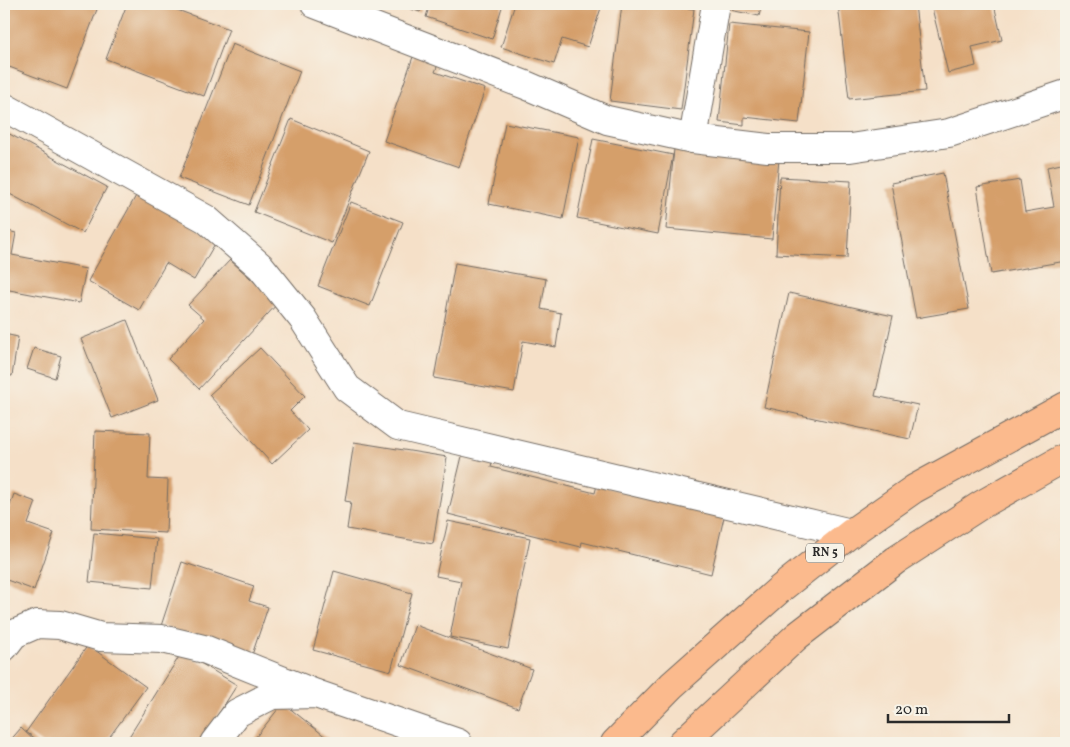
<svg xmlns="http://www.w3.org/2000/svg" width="1070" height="747" viewBox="0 0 1070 747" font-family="Vollkorn,serif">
<rect width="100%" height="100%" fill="#f7f3e8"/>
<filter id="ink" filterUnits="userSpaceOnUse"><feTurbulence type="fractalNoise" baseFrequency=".02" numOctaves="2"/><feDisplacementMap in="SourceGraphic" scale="10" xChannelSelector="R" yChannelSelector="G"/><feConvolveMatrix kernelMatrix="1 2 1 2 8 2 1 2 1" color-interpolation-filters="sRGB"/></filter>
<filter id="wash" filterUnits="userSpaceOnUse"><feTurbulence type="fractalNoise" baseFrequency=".0096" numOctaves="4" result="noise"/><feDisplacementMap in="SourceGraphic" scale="20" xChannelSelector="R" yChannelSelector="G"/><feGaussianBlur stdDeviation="1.12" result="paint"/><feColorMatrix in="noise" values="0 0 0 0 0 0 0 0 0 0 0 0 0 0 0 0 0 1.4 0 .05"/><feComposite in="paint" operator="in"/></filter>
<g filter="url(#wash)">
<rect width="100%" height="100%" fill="#f5e0c8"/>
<g id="blocks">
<!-- building -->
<g fill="#d59f6b">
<path d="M 4,4 L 99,4 L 67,89 L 4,65 Z"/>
<path d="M 127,4 L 161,4 L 229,29 L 204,96 L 106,59 Z"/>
<path d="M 395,4 L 423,4 L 420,12 Z"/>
<path d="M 430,4 L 503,4 L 492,39 L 426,17 Z"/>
<path d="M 515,4 L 587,4 L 601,8 L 588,47 L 562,39 L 554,64 L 501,47 Z"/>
<path d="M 622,4 L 652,4 L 694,9 L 681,110 L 610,101 Z"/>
<path d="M 726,4 L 762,4 L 759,16 L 725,9 Z"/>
<path d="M 838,4 L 915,4 L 925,91 L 849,99 Z"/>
<path d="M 931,4 L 994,4 L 1002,40 L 972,47 L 976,66 L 948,73 Z"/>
<path d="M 729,24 L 809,32 L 799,123 L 744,117 L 744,125 L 719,122 Z"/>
<path d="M 232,44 L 300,71 L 249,205 L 179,178 Z"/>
<path d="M 415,51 L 440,59 L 435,72 L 485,89 L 459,167 L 384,141 Z"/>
<path d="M 291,119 L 369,151 L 332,243 L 254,212 Z"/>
<path d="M 505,123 L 579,137 L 563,219 L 489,204 Z"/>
<path d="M 4,131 L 107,187 L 83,233 L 4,191 Z"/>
<path d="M 593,139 L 673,155 L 658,234 L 577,218 Z"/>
<path d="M 674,149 L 779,159 L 772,239 L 666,229 Z"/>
<path d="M 1066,163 L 1066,261 L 991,274 L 977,187 L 1020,180 L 1025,212 L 1054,207 L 1047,167 Z"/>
<path d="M 943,173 L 969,309 L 916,318 L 891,183 Z"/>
<path d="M 780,177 L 851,181 L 847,258 L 776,254 Z"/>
<path d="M 137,194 L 217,240 L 194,280 L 166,263 L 139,310 L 88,281 Z"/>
<path d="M 351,202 L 403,222 L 370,306 L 318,286 Z"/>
<path d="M 4,230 L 16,233 L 12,255 L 86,269 L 79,303 L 4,289 Z"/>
<path d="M 230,260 L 278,303 L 199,389 L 168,359 L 204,319 L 188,305 Z"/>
<path d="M 455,263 L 546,279 L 541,309 L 561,313 L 556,347 L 523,341 L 514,392 L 434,378 Z"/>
<path d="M 789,293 L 893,316 L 875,396 L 918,405 L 910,439 L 764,407 Z"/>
<path d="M 127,320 L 158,400 L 112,418 L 81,339 Z"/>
<path d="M 4,334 L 18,337 L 12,376 L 4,375 Z"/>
<path d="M 34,348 L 61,356 L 55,378 L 27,369 Z"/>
<path d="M 260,348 L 305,396 L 290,411 L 308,430 L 272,464 L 209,395 Z"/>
<path d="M 95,431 L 150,433 L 148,479 L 168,480 L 166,533 L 91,529 Z"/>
<path d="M 354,442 L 447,457 L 433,544 L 347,529 L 351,502 L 345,501 Z"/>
<path d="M 464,448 L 493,456 L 491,467 L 595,493 L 597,485 L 724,517 L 711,574 L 582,542 L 581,547 L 448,514 Z"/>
<path d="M 14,494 L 36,502 L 28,524 L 54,533 L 34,590 L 4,579 L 4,522 Z"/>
<path d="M 448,521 L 530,538 L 508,649 L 450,637 L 461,581 L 436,576 Z"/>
<path d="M 94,533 L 157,539 L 152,588 L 89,582 Z"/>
<path d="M 1066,535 L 1066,549 L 1060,538 Z"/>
<path d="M 182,562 L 254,586 L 249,601 L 268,607 L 252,655 L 161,626 Z"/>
<path d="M 334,571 L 412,593 L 391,671 L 313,650 Z"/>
<path d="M 415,625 L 532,669 L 518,708 L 401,665 Z"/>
<path d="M 88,645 L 146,687 L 105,743 L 42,743 L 26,732 Z"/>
<path d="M 182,652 L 237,685 L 200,743 L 125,743 Z"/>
<path d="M 283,703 L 332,742 L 331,743 L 251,743 Z"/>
<path d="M 21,728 L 37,743 L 8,743 Z"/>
</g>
</g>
</g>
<g filter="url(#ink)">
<use href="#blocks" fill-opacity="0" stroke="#726a62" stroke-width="1"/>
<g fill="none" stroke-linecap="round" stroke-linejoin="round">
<!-- street casing -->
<g stroke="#726a62" stroke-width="30">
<g id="street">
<path d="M 315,4 L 528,86 L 607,120 L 693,139 L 768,148 L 850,148 L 949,133 L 1066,94"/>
<path d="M 4,107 L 206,219 L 261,267 L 303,319 L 347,388 L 398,426 L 851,533"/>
<path d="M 693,139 L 716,4"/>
<path d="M 4,647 L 14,634 L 37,624 L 60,625 L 101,637 L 162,639 L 204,649 L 316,694"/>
<path d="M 214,743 L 237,713 L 272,695 L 316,694 L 458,743"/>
</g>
</g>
<!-- primary casing -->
<g stroke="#726a62" stroke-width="30">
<g id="primary">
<path d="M 615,743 L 672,685 L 780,589 L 851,533 L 914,489 L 1066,406"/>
<path d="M 682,743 L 797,636 L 896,560 L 981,505 L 1066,457"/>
</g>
</g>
<!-- street -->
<use href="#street" stroke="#fff" stroke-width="28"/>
<!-- primary -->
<use href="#primary" stroke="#fbba8d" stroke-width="28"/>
</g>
</g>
<g text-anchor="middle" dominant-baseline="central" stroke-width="4" stroke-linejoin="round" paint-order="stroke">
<!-- shield labels -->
<rect fill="#f7f3e8" stroke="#686764" stroke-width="1" x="806" y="543.5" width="38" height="19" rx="4"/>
<g font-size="12" font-weight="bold" fill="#2b2b2b">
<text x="825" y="553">RN 5</text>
</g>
</g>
<!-- margin -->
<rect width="1070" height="747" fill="none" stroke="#f7f3e8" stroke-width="20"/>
<!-- scale -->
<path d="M888 714v8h121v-8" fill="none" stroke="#2b2b2b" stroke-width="2.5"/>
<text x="895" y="714" font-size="15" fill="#2b2b2b" stroke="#f7f3e8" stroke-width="4" paint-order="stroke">20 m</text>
</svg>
